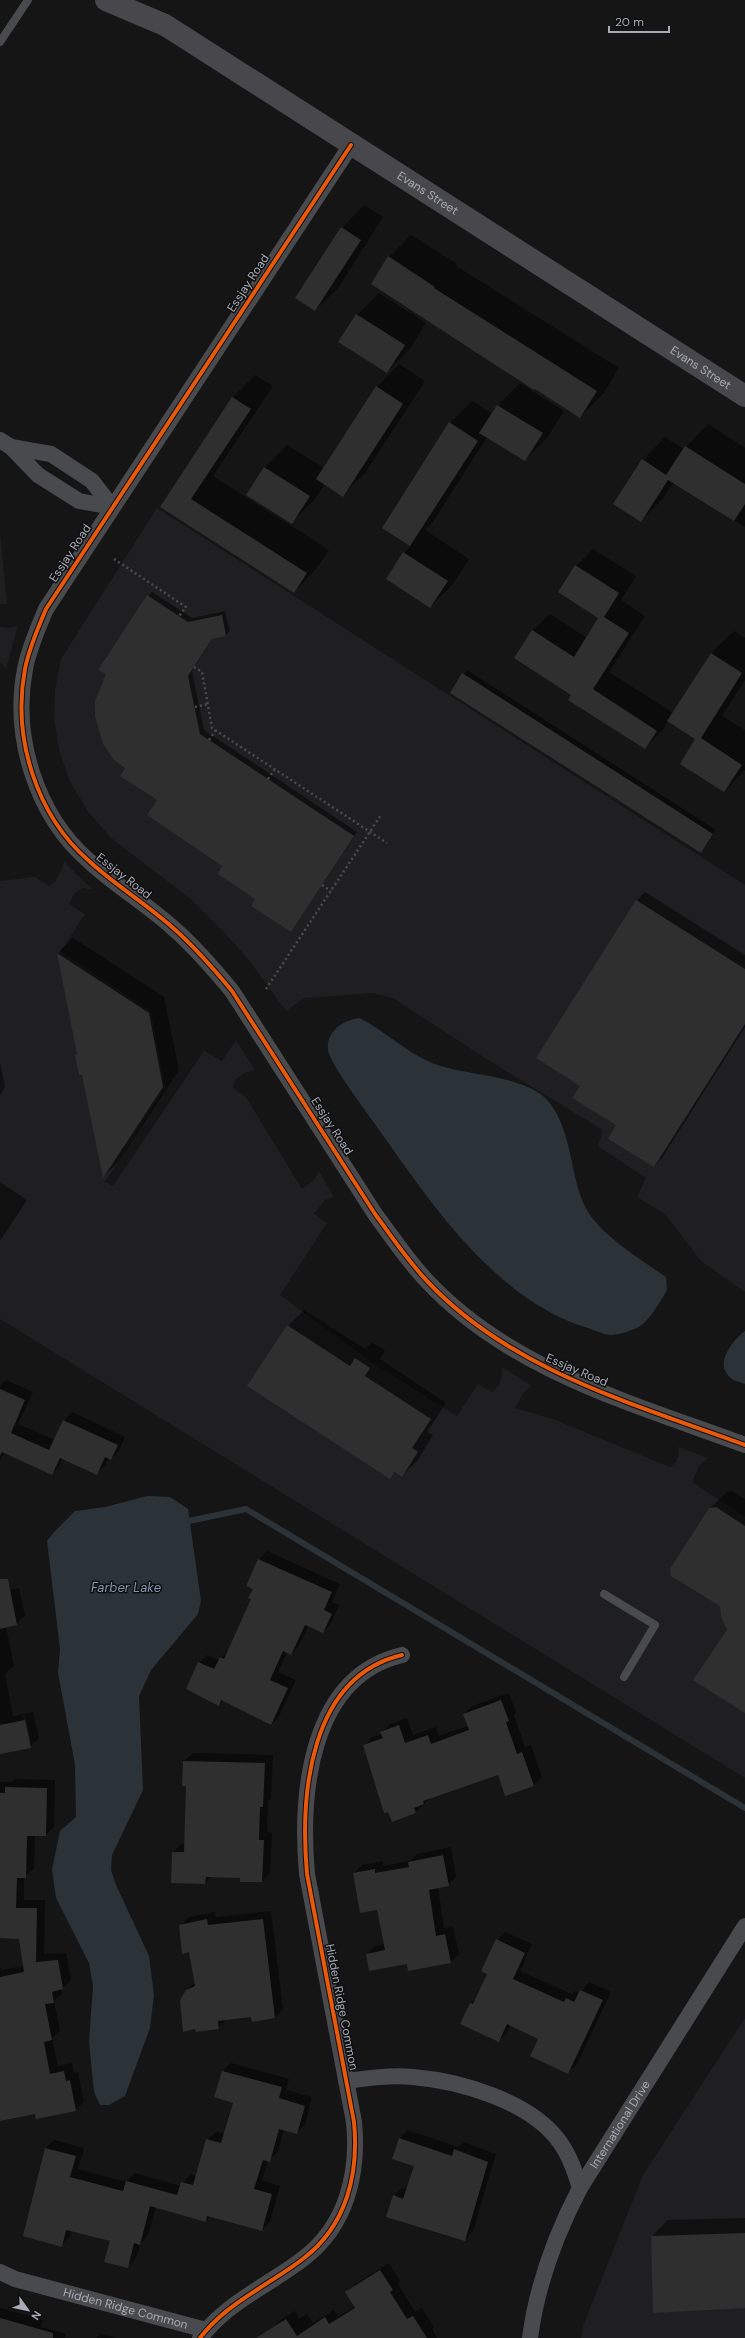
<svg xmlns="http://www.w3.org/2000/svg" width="745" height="2338" viewBox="0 0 745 2338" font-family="'DM Sans',sans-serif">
<rect width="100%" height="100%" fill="#151515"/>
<!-- built -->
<g fill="#1f1f21">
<path d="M 157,508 L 745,885 L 745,1292 L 701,1261 L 665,1214 L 637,1197 L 646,1178 L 598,1146 L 603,1130 L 488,1060 L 393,998 L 373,993 L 304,998 L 286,1011 L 248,959 L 222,930 L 192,900 L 111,838 L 89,813 L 70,782 L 59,749 L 54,720 L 55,690 L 61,659 Z"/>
<path d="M 0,533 L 7,604 L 0,604 Z"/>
<path d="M 18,625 L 6,669 L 0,662 L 0,627 L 10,628 Z"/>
<path d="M 64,862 L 92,889 L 82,888 L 74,894 L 69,904 L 85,914 L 61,951 L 151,1011 L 165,1088 L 105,1182 L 113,1186 L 204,1051 L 222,1061 L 236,1040 L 255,1070 L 244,1073 L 235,1080 L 233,1088 L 246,1097 L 302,1189 L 314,1180 L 319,1171 L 334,1197 L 325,1200 L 314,1214 L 327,1223 L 280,1295 L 370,1361 L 457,1416 L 478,1384 L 493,1392 L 499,1384 L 502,1376 L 502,1367 L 532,1386 L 524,1392 L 515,1408 L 553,1419 L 670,1467 L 676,1462 L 679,1454 L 678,1447 L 708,1458 L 699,1466 L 692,1482 L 745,1517 L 745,1778 L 0,1319 L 0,881 L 35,877 L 49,886 L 55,882 L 61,871 Z"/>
<path d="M 745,2018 L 745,2338 L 581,2338 L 583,2326 L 643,2175 Z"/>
</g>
<!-- water -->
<g fill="#2b3238">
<path d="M 360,1018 C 388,1033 411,1057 441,1066 C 472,1076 528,1076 549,1102 C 571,1130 570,1169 582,1200 C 594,1232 639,1258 666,1277 L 667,1290 C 662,1299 649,1321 640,1326 C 635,1330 618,1335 611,1335 C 604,1335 595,1330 588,1328 C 498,1301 434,1208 382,1134 C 372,1119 330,1065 328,1050 C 326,1031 343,1020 360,1018 Z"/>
<path d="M 745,1331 L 745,1384 C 741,1382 734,1381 731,1378 C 713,1364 733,1340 745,1331 Z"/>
<path d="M 147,1496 L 170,1497 L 188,1509 L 201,1601 L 198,1614 L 151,1670 L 139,1696 L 143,1790 L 112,1855 L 111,1870 L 116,1885 L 149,1956 L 154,1995 L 150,2028 L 125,2096 L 109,2105 L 100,2105 L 94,2092 L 89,2042 L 93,1986 L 89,1963 L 56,1898 L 52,1869 L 60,1831 L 76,1817 L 75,1765 L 58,1673 L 60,1649 L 47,1541 L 56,1530 L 75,1511 L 105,1507 Z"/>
</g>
<!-- shadow -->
<g fill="#0007" fill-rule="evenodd">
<path d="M 364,205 L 383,217 L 338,288 L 315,310 L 297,298 L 342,228 Z"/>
<path d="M 411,235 L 457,264 L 456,266 L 619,368 L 603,394 L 580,417 L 389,257 Z"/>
<path d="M 379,293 L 426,323 L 409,350 L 387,372 L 357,315 Z"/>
<path d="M 399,364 L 425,381 L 365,473 L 343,495 L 325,484 L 314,500 L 292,522 L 248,494 L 265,467 L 287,445 L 324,468 L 377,387 Z"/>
<path d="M 255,375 L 273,386 L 213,476 L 329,550 L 316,569 L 294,592 L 162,506 L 233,397 Z"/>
<path d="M 520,383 L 564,411 L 547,438 L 525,460 L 488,436 L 432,523 L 425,530 L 469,559 L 452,585 L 430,607 L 404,553 L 411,546 L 383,528 L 450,423 L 472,401 L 493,414 L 498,405 Z"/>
<path d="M 708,424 L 745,448 L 745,527 L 674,482 L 663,498 L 641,521 L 643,460 L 665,437 L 684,449 Z"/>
<path d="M 593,549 L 636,576 L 621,600 L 645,616 L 609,672 L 673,713 L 711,653 L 734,631 L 745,638 L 745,680 L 722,716 L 745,730 L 745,770 L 724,791 L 697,739 L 669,721 L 662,731 L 645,748 L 572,695 L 532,631 L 550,614 L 587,638 L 600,618 L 576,566 Z"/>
<path d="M 152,592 L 192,618 L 225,611 L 230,631 L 226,635 L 213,638 L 192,671 L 204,730 L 357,832 L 294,927 L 257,898 L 126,768 L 148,596 Z"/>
<path d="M 467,670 L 716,830 L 705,848 L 701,852 L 452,692 Z"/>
<path d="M 645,892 L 745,955 L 745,1027 L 662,1158 L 654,1166 L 581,1085 L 537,1057 L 637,900 Z"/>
<path d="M 73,938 L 164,997 L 179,1070 L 119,1161 L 104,1176 L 58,953 Z"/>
<path d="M 0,1063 L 5,1087 L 0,1095 Z"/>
<path d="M 0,1182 L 27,1200 L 0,1241 Z"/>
<path d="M 304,1310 L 365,1349 L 372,1342 L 385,1351 L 380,1359 L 446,1403 L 427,1432 L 433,1435 L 418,1460 L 402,1476 L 396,1472 L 390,1478 L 249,1386 L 288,1326 Z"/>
<path d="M 6,1380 L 33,1392 L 18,1424 L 55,1440 L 64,1421 L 72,1412 L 125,1437 L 119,1450 L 111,1459 L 108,1458 L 105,1465 L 97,1473 L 63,1458 L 60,1465 L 52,1474 L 4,1452 L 0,1461 L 0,1386 Z"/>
<path d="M 732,1491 L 745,1499 L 745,1712 L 728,1631 L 710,1508 L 727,1492 Z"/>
<path d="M 267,1551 L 340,1584 L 332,1602 L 339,1605 L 331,1623 L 323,1632 L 309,1625 L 299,1645 L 291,1654 L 287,1652 L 278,1672 L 296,1680 L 279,1716 L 271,1724 L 224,1700 L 219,1705 L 199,1663 L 207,1655 L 219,1660 L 229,1649 L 253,1599 L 259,1560 Z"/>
<path d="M 19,1588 L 25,1616 L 16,1624 L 6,1626 L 14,1666 L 5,1674 L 13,1716 L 33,1712 L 39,1738 L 30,1747 L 0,1753 L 0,1592 ZM 23,1715 L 25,1715 L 31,1742 L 29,1742 Z"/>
<path d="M 509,1693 L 516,1712 L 514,1715 L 525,1747 L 531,1745 L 542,1777 L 534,1785 L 498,1774 L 430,1798 L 415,1813 L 364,1746 L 372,1737 L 382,1734 L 390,1724 L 407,1718 L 413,1735 L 436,1727 L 439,1736 L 468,1726 L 464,1714 L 472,1706 Z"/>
<path d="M 193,1753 L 273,1755 L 271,1798 L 268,1801 L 267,1832 L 272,1833 L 270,1873 L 262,1881 L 241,1881 L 241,1877 L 212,1876 L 205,1883 L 173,1853 L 181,1844 L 185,1844 L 187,1785 L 184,1761 Z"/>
<path d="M 15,1779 L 55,1780 L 54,1827 L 46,1835 L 35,1835 L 34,1868 L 24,1877 L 24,1900 L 45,1900 L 44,1954 L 66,1953 L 71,1980 L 61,1989 L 62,1994 L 54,2001 L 60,2031 L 52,2038 L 58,2066 L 72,2063 L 74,2073 L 78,2072 L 84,2102 L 75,2110 L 36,2113 L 0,2120 L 0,1967 L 1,1970 L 24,1966 L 20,1938 L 0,1937 L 0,1782 L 11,1782 Z"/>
<path d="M 451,1847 L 456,1877 L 448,1885 L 438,1887 L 444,1928 L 453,1926 L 459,1954 L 450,1962 L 408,1963 L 367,1954 L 375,1946 L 384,1944 L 378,1909 L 354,1873 L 362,1865 L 383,1861 L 383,1866 L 410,1861 L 417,1854 Z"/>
<path d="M 271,1911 L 283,2009 L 275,2017 L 252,2016 L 227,2019 L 218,2028 L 187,1990 L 195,1982 L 190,1951 L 181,1926 L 189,1917 L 215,1912 L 216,1917 Z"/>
<path d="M 505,1932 L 532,1944 L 520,1971 L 572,1994 L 575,1991 L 580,1993 L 589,1982 L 611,1992 L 577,2064 L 568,2072 L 540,2038 L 510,2025 L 507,2033 L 499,2041 L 471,2004 L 478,1997 L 489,1973 L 497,1940 Z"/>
<path d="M 231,2063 L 289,2079 L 286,2090 L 312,2097 L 305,2125 L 296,2133 L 284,2129 L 278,2152 L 268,2160 L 262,2180 L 280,2186 L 270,2222 L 262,2230 L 211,2216 L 206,2221 L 156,2207 L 148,2235 L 140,2244 L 136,2258 L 127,2267 L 111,2241 L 72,2230 L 70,2237 L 61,2246 L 46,2148 L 54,2140 L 84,2148 L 78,2169 L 126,2182 L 135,2173 L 181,2186 L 190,2174 L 197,2176 L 207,2140 L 216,2132 L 225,2134 L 234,2102 L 216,2097 L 223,2071 Z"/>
<path d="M 408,2130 L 458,2147 L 463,2142 L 496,2154 L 473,2231 L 465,2240 L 394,2196 L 402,2188 L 407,2189 L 415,2165 L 394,2159 L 400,2138 Z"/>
<path d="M 745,2218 L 745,2307 L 652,2236 L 668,2220 Z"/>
<path d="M 389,2263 L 400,2281 L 398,2284 L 415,2312 L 422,2308 L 434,2327 L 432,2329 L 437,2338 L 267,2338 L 271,2330 L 279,2321 L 295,2311 L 299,2319 L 307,2314 L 313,2323 L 334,2310 L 338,2317 L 355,2306 L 347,2292 L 355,2284 Z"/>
<path d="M 0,2308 L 43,2320 L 41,2327 L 66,2334 L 65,2338 L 0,2338 Z"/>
<path d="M 101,2334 L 117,2338 L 96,2338 Z"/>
</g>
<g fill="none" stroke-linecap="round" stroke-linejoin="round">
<!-- stream -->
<path stroke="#2b3238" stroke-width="6" d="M 189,1521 L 246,1509 L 745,1808"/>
</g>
<!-- building -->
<g fill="#2f2f30">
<path d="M 341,227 L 361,240 L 315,311 L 295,298 Z"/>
<path d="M 388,256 L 435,287 L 434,288 L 597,391 L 580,418 L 535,389 L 534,390 L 371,284 Z"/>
<path d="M 356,314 L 405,345 L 387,373 L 338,342 Z"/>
<path d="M 376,386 L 403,404 L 343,497 L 316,479 Z"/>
<path d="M 232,397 L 251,409 L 191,499 L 307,573 L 294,593 L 160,507 Z"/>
<path d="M 497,405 L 543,433 L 525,461 L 479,433 Z"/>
<path d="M 449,422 L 478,441 L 410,546 L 382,528 Z"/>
<path d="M 685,446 L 745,484 L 745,504 L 734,521 L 668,480 L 641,522 L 613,504 L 642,459 L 666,475 Z"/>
<path d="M 264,467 L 310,496 L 292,524 L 246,495 Z"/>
<path d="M 403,552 L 448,581 L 430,608 L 386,579 Z"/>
<path d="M 575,565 L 619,593 L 604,617 L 629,633 L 593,689 L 657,731 L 645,749 L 568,700 L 571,695 L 514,658 L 532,630 L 574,657 L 598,618 L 558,592 Z"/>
<path d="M 147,595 L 188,622 L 222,615 L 226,636 L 212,639 L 188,676 L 200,734 L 354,836 L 291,932 L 251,906 L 255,899 L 218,874 L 222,866 L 147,815 L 157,800 L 120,776 L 125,768 L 114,760 L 103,744 L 95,716 L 95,701 L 106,674 L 98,670 Z"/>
<path d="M 711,653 L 742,673 L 701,738 L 742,765 L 724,792 L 680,764 L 695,739 L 667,721 Z"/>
<path d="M 462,673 L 713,834 L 701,853 L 450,693 Z"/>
<path d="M 636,900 L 745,969 L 745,1024 L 654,1167 L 608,1139 L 616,1125 L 572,1098 L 580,1086 L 536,1058 Z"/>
<path d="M 57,953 L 149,1013 L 163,1087 L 103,1178 L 82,1075 L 79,1075 L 75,1055 L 77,1054 Z"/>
<path d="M 287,1325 L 350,1366 L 355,1358 L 370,1368 L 365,1376 L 431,1419 L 412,1448 L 418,1452 L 402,1477 L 395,1472 L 390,1479 L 247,1386 Z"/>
<path d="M 0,1389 L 25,1400 L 11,1433 L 49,1450 L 63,1420 L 118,1445 L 111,1460 L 105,1457 L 97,1475 L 60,1458 L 52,1475 L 2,1452 L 0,1456 Z"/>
<path d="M 716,1507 L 745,1526 L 745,1713 L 693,1680 L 727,1630 L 721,1617 L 720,1606 L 671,1576 L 670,1569 L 709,1508 Z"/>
<path d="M 258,1559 L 332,1592 L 324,1610 L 332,1614 L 323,1633 L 305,1625 L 291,1655 L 283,1651 L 270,1680 L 288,1688 L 271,1725 L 221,1700 L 219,1706 L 186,1689 L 198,1662 L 214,1669 L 220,1657 L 224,1659 L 251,1599 L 248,1598 L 253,1589 L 246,1586 Z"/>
<path d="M 0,1579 L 8,1579 L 17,1625 L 0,1629 Z"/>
<path d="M 501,1700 L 509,1721 L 506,1722 L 517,1754 L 522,1752 L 534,1786 L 505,1796 L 498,1775 L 423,1801 L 424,1804 L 414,1808 L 416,1813 L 392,1822 L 388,1812 L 384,1813 L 363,1745 L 383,1738 L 380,1732 L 399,1725 L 405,1743 L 428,1735 L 431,1744 L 469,1730 L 463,1714 Z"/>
<path d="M 25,1720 L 31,1748 L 0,1754 L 0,1725 Z"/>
<path d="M 183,1761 L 265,1763 L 263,1807 L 260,1807 L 259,1840 L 264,1840 L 262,1882 L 240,1882 L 240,1878 L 206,1877 L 205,1884 L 171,1883 L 172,1852 L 184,1852 L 186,1786 L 182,1786 Z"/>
<path d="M 5,1787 L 47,1788 L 46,1836 L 27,1836 L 26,1878 L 17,1878 L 16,1908 L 37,1908 L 36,1962 L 58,1960 L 63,1989 L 52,1992 L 54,2003 L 45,2004 L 52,2040 L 44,2042 L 50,2074 L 64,2071 L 66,2081 L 70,2080 L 76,2111 L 36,2119 L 35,2114 L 0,2121 L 0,1977 L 24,1972 L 19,1939 L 0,1938 L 0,1793 L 5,1793 Z"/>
<path d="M 443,1855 L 449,1886 L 429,1890 L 436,1936 L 445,1934 L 451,1963 L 408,1971 L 407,1964 L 369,1971 L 366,1954 L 385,1950 L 377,1910 L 360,1913 L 353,1873 L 375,1869 L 375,1873 L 409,1867 L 408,1862 Z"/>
<path d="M 207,1919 L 208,1925 L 263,1919 L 275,2018 L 252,2022 L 251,2017 L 218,2021 L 219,2029 L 196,2032 L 195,2029 L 183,2032 L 180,2000 L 186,1990 L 195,1986 L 189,1952 L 182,1954 L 179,1925 Z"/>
<path d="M 496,1939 L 525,1953 L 513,1979 L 564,2002 L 566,1998 L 574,2002 L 580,1990 L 603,2000 L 568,2074 L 530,2056 L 538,2039 L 507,2024 L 499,2042 L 460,2024 L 470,2003 L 473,2004 L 487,1974 L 481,1971 Z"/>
<path d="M 222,2071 L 282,2087 L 279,2098 L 305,2106 L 297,2134 L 279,2129 L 270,2162 L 263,2160 L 254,2189 L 272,2194 L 262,2231 L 207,2216 L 206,2222 L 150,2206 L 140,2245 L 134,2243 L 128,2268 L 104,2262 L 110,2241 L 66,2230 L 62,2247 L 23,2236 L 45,2148 L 76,2156 L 70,2177 L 123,2191 L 126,2181 L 177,2195 L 181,2182 L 193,2185 L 206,2139 L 221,2143 L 233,2103 L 214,2097 Z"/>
<path d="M 399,2138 L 452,2156 L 454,2149 L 488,2162 L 465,2241 L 386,2217 L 393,2195 L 403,2199 L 414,2166 L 392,2159 Z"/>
<path d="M 745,2233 L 745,2308 L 653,2313 L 651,2236 Z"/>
<path d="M 380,2270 L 393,2290 L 390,2292 L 407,2319 L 413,2316 L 427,2338 L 256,2338 L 286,2319 L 297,2336 L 325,2317 L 329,2324 L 355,2308 L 345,2292 Z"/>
<path d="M 0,2318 L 53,2333 L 53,2338 L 0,2338 Z"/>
</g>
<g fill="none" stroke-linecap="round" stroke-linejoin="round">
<!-- path -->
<g stroke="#4b4c4f" stroke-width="2.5" stroke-dasharray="2 3" stroke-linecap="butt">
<path d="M 114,559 L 186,607 L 179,616"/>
<path d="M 194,667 L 202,672 L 212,728 L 387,843"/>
<path d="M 195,707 L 208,704"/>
<path d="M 209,740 L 216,730"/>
<path d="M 268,779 L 275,769"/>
<path d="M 322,885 L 331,891"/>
<path d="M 266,989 L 381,815"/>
</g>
<!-- lane -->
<g stroke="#494a4e" stroke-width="8">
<path d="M 0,42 L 28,0"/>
<path d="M 604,1594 L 655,1625 L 624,1677"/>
</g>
<!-- street -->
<g stroke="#494a4e" stroke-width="16">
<path d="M 351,145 L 46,609 C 38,628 29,648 25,669 C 12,737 36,815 89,861 C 115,885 145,903 172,927 C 194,946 213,968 232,991 L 375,1214 C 392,1237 408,1261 427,1281 C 510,1370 634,1404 745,1445"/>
<path d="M 0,440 L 11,447 L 38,475 L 79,501 L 112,507"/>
<path d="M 11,447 L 51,454 L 92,481 L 112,507"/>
<path d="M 346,2081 C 368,2078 390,2075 413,2077 C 460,2081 530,2101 559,2141 C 570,2156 575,2172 580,2188"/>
<path id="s1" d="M 0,2272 L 15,2279 L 206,2330"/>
<path d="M 200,2338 C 216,2317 236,2303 258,2289 C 273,2279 289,2270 304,2258 C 347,2225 359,2173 354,2122 L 307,1874 C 300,1795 309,1677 402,1655"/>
<path id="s2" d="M 530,2338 C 537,2284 555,2236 580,2188 L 745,1926"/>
</g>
<!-- secondary -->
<path stroke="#48484c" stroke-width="22" id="s3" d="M 106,0 L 165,25 L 745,396"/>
<!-- cycleway casing -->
<g stroke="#0f0f11" stroke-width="6">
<g id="cycleway">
<path d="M 351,145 L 46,609 C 38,628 29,648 25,669 C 12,737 36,815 89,861 C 115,885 145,903 172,927 C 194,946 213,968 232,991 L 375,1214 C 392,1237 408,1261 427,1281 C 510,1370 634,1404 745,1445"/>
<path d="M 200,2338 C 216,2317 236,2303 258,2289 C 273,2279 289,2270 304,2258 C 347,2225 359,2173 354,2122 L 307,1874 C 300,1795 309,1677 402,1655"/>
</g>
</g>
<!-- cycleway -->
<use href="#cycleway" stroke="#e8590c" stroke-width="4"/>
</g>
<g text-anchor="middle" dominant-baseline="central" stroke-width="3" stroke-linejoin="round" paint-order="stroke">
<!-- street labels -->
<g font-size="12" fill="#a7abb5" stroke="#0f0f11">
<text stroke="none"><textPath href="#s3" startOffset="376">Evans Street</textPath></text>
<text transform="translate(248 283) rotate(-57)">Essjay Road</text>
<text stroke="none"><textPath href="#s3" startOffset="700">Evans Street</textPath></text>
<text transform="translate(70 553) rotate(-57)">Essjay Road</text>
<text transform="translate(124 876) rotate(38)">Essjay Road</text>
<text transform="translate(332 1126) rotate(57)">Essjay Road</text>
<text transform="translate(577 1370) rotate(23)">Essjay Road</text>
<text transform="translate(342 2007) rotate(79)">Hidden Ridge Common</text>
<text stroke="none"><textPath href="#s2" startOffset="234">International Drive</textPath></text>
<text stroke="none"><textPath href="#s1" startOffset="131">Hidden Ridge Common</textPath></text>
</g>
<!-- water labels -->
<g font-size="13" font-style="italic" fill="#7f99af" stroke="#0f0f11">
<text x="126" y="1587">Farber Lake</text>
</g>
</g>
<!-- north arrow -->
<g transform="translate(28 2310) rotate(123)" stroke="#0f0f11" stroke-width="3" paint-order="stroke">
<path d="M0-3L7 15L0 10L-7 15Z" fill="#a7abb5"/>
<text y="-6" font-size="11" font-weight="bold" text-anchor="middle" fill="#a7abb5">N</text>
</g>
<!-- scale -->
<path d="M609 26v6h60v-6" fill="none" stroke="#a7abb5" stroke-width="2"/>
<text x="615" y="26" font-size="12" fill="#a7abb5" stroke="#0f0f11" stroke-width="3" paint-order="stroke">20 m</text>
</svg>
